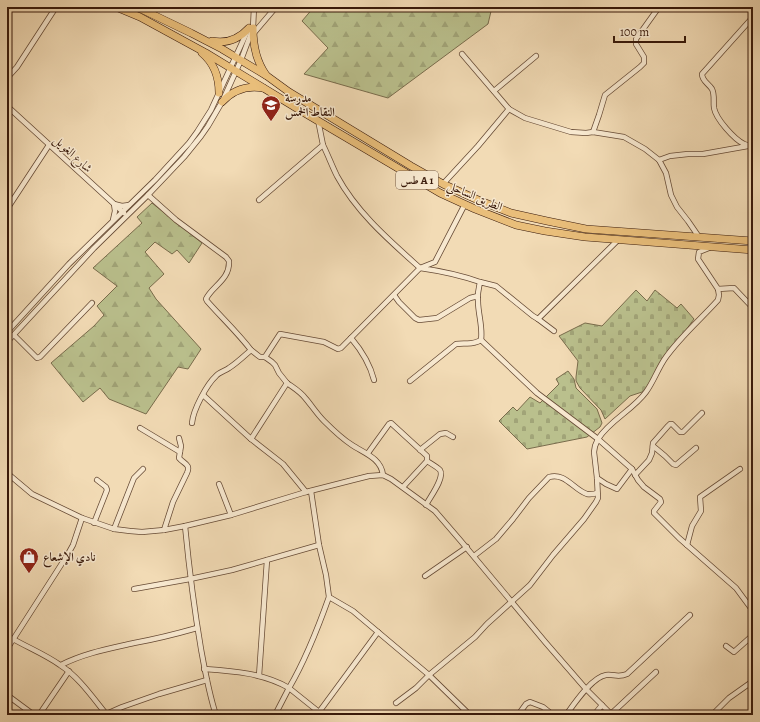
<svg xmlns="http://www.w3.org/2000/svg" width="760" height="722" viewBox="0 0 760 722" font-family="Alegreya,Amiri,serif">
<defs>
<pattern id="forest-firs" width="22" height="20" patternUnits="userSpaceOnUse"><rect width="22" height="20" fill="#bac08d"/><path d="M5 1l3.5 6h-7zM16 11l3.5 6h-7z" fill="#a1a478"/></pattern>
<pattern id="cemetery-stones" width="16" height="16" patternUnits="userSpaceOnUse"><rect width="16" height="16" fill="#bac08d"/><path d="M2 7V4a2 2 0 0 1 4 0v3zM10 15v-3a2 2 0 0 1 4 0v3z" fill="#a1a478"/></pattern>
</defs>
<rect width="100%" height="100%" fill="#f2dbb5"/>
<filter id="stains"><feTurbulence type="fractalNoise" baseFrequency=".005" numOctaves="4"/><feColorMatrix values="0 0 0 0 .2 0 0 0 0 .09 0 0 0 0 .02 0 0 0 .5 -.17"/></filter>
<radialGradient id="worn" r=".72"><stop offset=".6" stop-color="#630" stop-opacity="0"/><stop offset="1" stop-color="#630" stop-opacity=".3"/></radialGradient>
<!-- forest -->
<g fill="url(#forest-firs)" stroke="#796c4c">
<path d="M 314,7 L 492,7 L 488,24 L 388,98 L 304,74 L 328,48 L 302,21 Z"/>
<path d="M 152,203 L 202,243 L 189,263 L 177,250 L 172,254 L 155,242 L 145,252 L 164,274 L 149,288 L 156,299 L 201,349 L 188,369 L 178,367 L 146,414 L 109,399 L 100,388 L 83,402 L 51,363 L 94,326 L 104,315 L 97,306 L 117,286 L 93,268 L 142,223 L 137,217 Z"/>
</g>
<!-- cemetery -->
<g fill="url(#cemetery-stones)" stroke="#796c4c">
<path d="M 636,290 L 647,301 L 655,290 L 677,308 L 681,304 L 694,319 L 664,360 L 645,391 L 630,396 L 605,419 L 601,410 L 580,388 L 576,381 L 576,377 L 578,361 L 559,336 L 585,323 L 602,326 Z"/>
<path d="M 568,371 L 574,379 L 576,388 L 597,409 L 602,423 L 600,427 L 587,437 L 527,449 L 499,421 L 513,407 L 517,411 L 530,397 L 540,403 L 559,384 L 556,379 Z"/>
</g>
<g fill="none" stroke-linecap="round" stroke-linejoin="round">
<!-- minor casing -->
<g stroke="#664a35" stroke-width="6">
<g id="minor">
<path d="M 753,17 L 702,74 C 702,81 708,83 712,89 C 715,95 713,101 714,108 C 716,119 734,139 744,144 C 747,145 750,146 753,147"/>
<path d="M 253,34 L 276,7"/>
<path d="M 462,54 L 509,109 L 525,118 L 571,132 L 586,133 L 593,132 L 624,137 L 645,149 L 659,160 L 666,173 L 671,195 L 677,207 L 688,221 L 699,237"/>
<path d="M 7,78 L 17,67 L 56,7"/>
<path d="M 494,91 L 536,56"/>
<path d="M 7,106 L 124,213"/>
<path d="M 593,132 L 599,115 L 605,95 L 640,67 L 644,63 L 644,57 L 636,44 L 636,39 L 659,7"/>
<path d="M 659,160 L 670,156 L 688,154 L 703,154 L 748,146"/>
<path d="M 443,184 L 478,146 L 509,109"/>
<path d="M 148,195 L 176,220 L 226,257 L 229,261 C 230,280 212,286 206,299 L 207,301 C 222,318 238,333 251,350"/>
<path d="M 259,200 L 323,145 L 318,120"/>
<path d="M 465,204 L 435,262 L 420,268 C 441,271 460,275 480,282"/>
<path d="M 7,209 L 49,145"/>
<path d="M 113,220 L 115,211 L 114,204 L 122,206 L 129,205"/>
<path d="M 709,248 L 699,252 L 698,259 L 718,289 L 719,295 L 718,300 C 701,319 682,335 666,357 C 658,368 654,381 646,392 C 633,410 610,420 598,439 L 632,469 L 638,480 L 644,487 L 660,499 L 661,502 L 654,511 L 654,513 L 679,538 L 736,588 L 753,611"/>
<path d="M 718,289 L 734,288 L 753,308"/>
<path d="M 394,295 L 399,302 L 415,318 L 419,320 L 437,318 L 470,298 L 478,296"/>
<path d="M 554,331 L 538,319 L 618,240"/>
<path d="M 7,332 L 69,264 L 155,180 L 189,143 L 197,132 L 211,110 L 247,32"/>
<path d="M 14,335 L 37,358 L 40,357 L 92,303"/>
<path d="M 351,338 C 362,351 370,364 374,380"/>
<path d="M 7,342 L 94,248 L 148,195 L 184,157 L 201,136 L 208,126 L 222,102 L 241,60 L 253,28 L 254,7"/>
<path d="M 265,357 L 280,334 L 324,342 L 338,349 L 341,348 L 420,268 C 390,241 357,213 337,176 C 332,166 328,155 323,145"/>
<path d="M 410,381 L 456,344 C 467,342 471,346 481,340 C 483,327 478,314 478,301 C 477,294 479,288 480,282 L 496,286 L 533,316 L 538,319"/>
<path d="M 203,395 L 251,439"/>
<path d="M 192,423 C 193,410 207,384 216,376 C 219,372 225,371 229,368 C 237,363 244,356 251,350 L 260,357 L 265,357 L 272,362 L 275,365 L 279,373 L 287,383"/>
<path d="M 140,428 L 180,452"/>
<path d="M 653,446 L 665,456 L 673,464 L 676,465 L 696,448"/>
<path d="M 420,450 L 440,434 L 446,433 L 453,437"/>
<path d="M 368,453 L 389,424 L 391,423 L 427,456 L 427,461 L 403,487"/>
<path d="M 7,473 L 32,494 L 82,518 L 114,529 L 130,531 L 142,532 L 164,530 L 185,526 L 231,515 L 306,492 L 353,480 L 369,476 L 383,475 L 391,479 L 435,511 L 460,540 L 546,643 L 586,689 L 612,715"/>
<path d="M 635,475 L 649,460 L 652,453 L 653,443 L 668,426 L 670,424 L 672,424 L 680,432 L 683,432 L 702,413"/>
<path d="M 597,478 L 606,484 L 617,489 L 632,469"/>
<path d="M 219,484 L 231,515"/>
<path d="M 311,491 L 319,545 L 326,575 L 329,597"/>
<path d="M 306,492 L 283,464 L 251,439 L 287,383 C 294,388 301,392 306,399 C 312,406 317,414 324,421 C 332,429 341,438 352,445 C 364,453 381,458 383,475"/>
<path d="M 426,505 C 430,497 445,478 440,470 C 437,467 430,463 427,461"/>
<path d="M 94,523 L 107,490 L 106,487 L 97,480"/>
<path d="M 185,526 C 189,567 194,608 201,649 C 205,671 209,694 216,715"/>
<path d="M 114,529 L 132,483 L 134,478 L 143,469"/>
<path d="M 164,530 L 173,502 L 187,473 C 191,464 184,464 179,458 L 181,446 L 179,438"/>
<path d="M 687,545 L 692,526 L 701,511 L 700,497 L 740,469"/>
<path d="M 474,556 L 496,539 L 513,519 L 529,498 L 549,477 C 565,472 574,490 587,494 C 591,495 594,494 597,493"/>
<path d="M 425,576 L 467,547"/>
<path d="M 134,589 L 190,579 L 232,570 L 319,545"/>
<path d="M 13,639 C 29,648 46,655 60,665 C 79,677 93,698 107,715"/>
<path d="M 726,646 L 734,652 L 735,651 L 753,635"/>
<path d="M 7,649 L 68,554 L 73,545 L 82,518"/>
<path d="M 61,665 C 85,653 108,649 134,643 C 156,639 176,634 197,628"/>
<path d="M 204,669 C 233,671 263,673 289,688 C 306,659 318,628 329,597 L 353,611 L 429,675 L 470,715"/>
<path d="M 259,676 L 267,560"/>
<path d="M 7,695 L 34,715"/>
<path d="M 396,703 L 416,688 L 429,675 L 475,637 L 487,624 L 530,585 L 553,555 L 584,519 L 596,502 L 598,498 L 597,478 L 594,452 L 595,446 L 598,439 L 537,393 L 481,340"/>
<path d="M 611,714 L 656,672"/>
<path d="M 39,715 L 69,671"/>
<path d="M 104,715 L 122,707 L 159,694 L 207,680"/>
<path d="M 275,715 L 289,688 L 319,712 L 378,632"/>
<path d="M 518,715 L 526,704 L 530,702 L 543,707 L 553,715"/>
<path d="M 566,715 C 574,704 592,677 606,675 C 614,674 618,678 627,674 L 690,615"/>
<path d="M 594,715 L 602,705"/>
<path d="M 712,715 L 729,698 L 753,681"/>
</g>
</g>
<!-- highway casing -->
<g stroke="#38190a" stroke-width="8">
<g id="highway">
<path d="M 116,7 L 140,17 L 206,53 L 303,112 L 440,193 L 475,209 L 516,225 L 545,231 L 585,237 L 753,250"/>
<path d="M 137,7 L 191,33 L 222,49 L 267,76 L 289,92 L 411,166 L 443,184 L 478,200 L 511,213 L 547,221 L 586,229 L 753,241"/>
<path d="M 253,28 C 253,45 256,61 266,75"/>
<path d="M 212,41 C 227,44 239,39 249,28"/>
<path d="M 202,53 C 214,63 219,78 219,93"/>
<path d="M 222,102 C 233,90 246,85 263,88"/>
</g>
</g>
<!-- minor -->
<use href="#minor" stroke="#f7e8cf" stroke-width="4.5"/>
<!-- highway -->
<use href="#highway" stroke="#e9be7a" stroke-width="7"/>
</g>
<!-- icons -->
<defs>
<g id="school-pin" transform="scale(1)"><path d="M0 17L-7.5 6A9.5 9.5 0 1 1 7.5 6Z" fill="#8f2418" stroke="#f7e8cf"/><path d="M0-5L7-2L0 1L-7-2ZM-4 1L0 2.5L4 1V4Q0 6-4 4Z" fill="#fff"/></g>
<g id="shop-pin" transform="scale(1)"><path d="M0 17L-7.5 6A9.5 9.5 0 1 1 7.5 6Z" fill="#8f2418" stroke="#f7e8cf"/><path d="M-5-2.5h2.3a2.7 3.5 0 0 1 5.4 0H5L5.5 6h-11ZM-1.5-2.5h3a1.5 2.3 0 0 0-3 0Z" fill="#fff"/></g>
</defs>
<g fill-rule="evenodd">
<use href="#school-pin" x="271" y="105"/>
<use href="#shop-pin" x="29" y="557"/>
</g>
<g text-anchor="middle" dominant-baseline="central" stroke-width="3" stroke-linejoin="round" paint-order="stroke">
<!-- shield labels -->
<rect fill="#f7e8cf" stroke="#715745" stroke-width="1" x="396" y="171" width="42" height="18" rx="3"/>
<g font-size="11" font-weight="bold" fill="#38190a">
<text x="417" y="180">طس A 1</text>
</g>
<!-- poi labels -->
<g font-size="12" font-weight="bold" fill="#38190a" stroke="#f7e8cf" text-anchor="start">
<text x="285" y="98">مدرسة<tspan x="285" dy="14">النقاط الخمس</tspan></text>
<text x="43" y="557">نادي الإشعاع</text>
</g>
<!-- street labels -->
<g font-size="12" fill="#38190a" stroke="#f7e8cf">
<text transform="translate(73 154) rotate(43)">شارع الغويل</text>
<text transform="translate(475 196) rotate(23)">الطريق الساحلي</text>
</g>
</g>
<!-- margin -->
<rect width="760" height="722" fill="none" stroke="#f2dbb5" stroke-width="24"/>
<rect x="8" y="8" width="744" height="706" fill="none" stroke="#38190a" stroke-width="2"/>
<rect x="12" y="12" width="736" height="698" fill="none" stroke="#38190a"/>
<!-- scale -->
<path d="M614 36v6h71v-6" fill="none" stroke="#38190a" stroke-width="2"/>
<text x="620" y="36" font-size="12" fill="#38190a" stroke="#f7e8cf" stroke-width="3" paint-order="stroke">100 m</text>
<rect width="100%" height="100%" filter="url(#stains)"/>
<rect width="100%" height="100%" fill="url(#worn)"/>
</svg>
